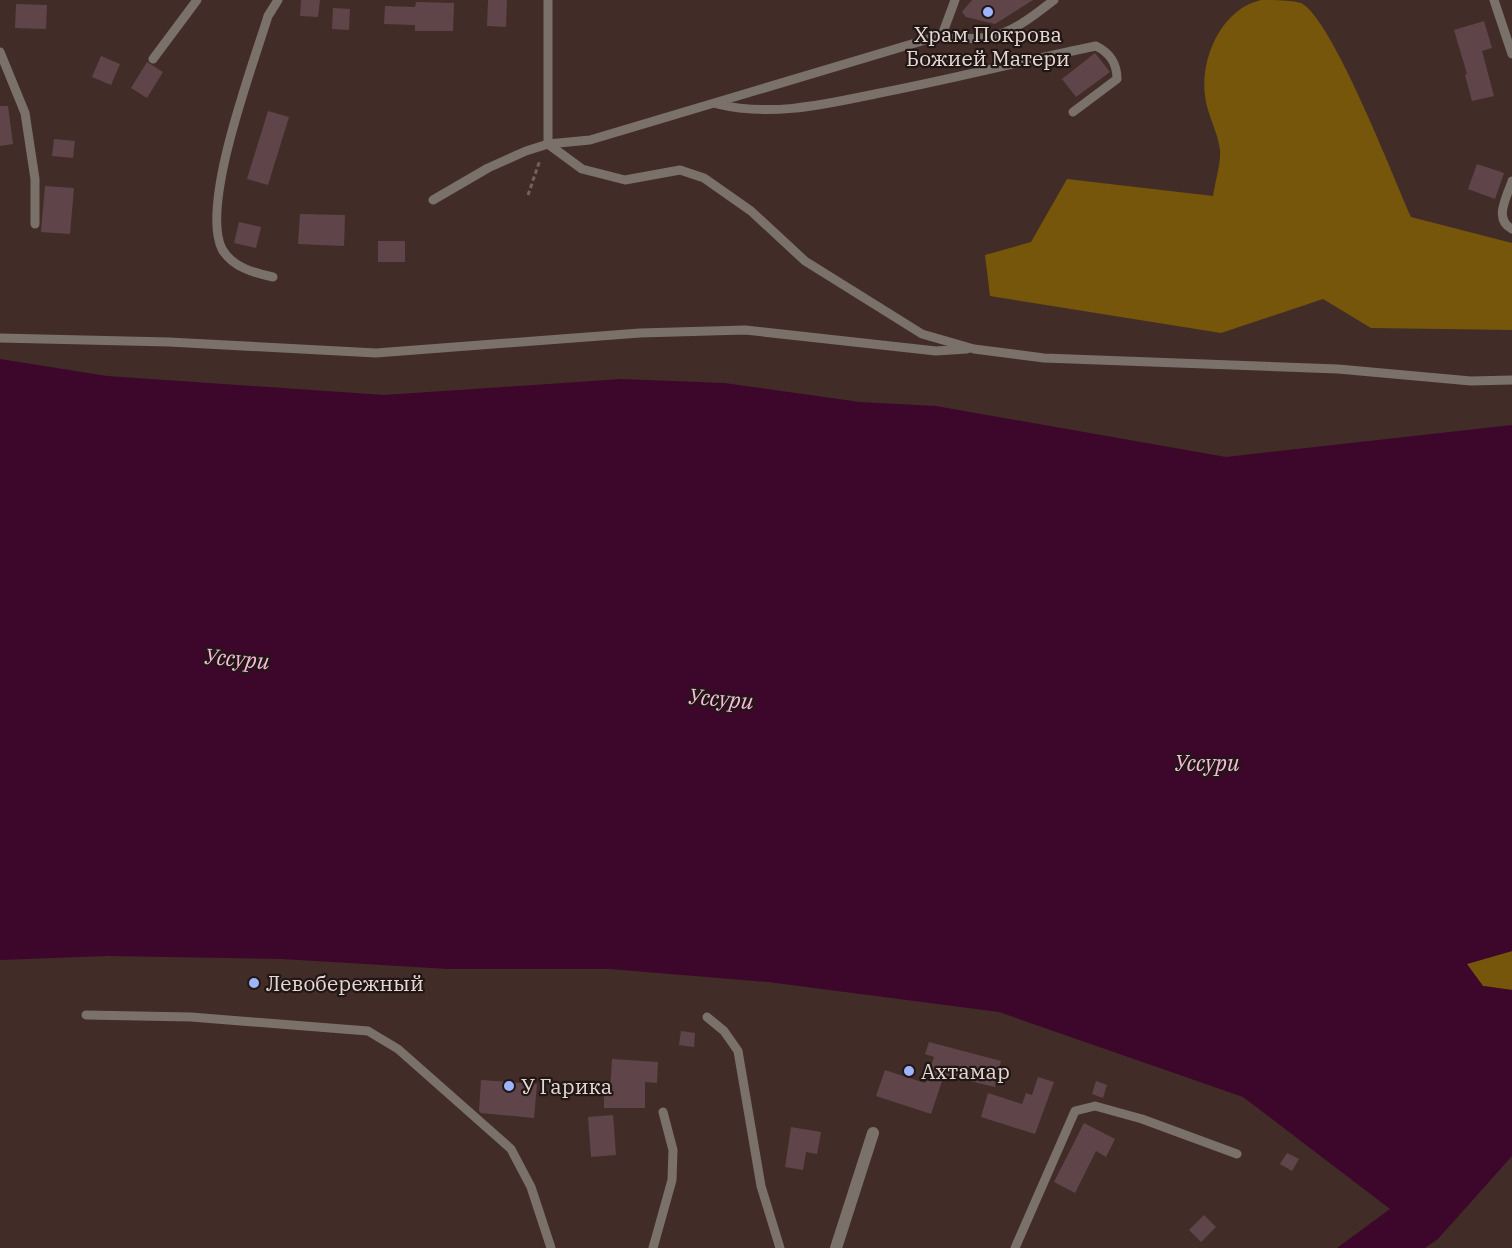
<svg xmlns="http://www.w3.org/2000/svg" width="1512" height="1248" viewBox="0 0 1512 1248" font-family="'IBM Plex Serif',serif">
<rect width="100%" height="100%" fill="#422c27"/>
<!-- forest -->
<g fill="#75560b">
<path d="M 1261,0 C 1273,0 1290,0 1301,3 C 1332,18 1394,179 1411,217 L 1512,243 L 1512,330 L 1371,328 L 1323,299 L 1221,333 L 990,296 L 985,255 L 1031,242 L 1067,179 L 1213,196 C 1215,182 1221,164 1220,150 C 1218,132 1207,114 1205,96 C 1200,59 1221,9 1261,0 Z"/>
<path d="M 1512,951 L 1512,990 L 1483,986 L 1466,964 Z"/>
</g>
<!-- water -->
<path fill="#3d072b" d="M 0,359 L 107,376 L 384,395 L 621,379 L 724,383 L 860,402 L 936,406 L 1226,457 L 1512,425 L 1512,951 L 1467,964 L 1483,986 L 1512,990 L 1512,1156 L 1438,1239 L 1425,1248 L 1337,1248 L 1390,1209 L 1243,1097 L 999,1012 L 768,982 L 610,969 L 448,969 L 282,959 L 107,956 L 0,960 Z"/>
<!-- building -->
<g fill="#5f4549">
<path d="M 301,0 L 320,0 L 318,17 L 300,16 Z"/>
<path d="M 488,0 L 507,0 L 506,27 L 487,26 Z"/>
<path d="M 972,0 L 1033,0 L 995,24 L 966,17 L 962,12 Z"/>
<path d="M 416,2 L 454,3 L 453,31 L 415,31 L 415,25 L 384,24 L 385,6 L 415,7 Z"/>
<path d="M 16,4 L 47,5 L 46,29 L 15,28 Z"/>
<path d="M 333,8 L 350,9 L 349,30 L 332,29 Z"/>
<path d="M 1484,21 L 1492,48 L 1482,51 L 1494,96 L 1472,101 L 1465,75 L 1467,74 L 1454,30 Z"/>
<path d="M 1095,53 L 1110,72 L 1076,97 L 1062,79 Z"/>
<path d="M 101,56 L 120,64 L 111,85 L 92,77 Z"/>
<path d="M 147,62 L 163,72 L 147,98 L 131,88 Z"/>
<path d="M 0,106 L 8,106 L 13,144 L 0,146 Z"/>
<path d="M 268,111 L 289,117 L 268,185 L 247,179 Z"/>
<path d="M 54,139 L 75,141 L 73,158 L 52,156 Z"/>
<path d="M 1477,164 L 1504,173 L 1495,199 L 1468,189 Z"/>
<path d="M 45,186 L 74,188 L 70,234 L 41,232 Z"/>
<path d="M 300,214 L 345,215 L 344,246 L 298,244 Z"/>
<path d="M 239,222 L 261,227 L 256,248 L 234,243 Z"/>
<rect x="378" y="241" width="27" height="21"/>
<path d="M 681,1031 L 695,1033 L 694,1047 L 679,1045 Z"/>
<path d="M 929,1042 L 1001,1061 L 995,1087 L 944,1075 L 931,1114 L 876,1096 L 885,1070 L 925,1083 L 934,1057 L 925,1054 Z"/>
<path d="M 612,1059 L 658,1062 L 657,1083 L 645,1082 L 645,1108 L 604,1108 L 604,1090 L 610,1091 Z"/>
<path d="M 1038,1077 L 1054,1082 L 1035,1134 L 981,1117 L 988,1093 L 1022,1104 L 1026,1093 L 1032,1095 Z"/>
<path d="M 481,1080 L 537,1084 L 534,1118 L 481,1113 L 479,1111 Z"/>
<path d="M 1096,1081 L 1107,1085 L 1103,1098 L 1092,1094 Z"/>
<path d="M 613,1115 L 616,1155 L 591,1157 L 588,1117 Z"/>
<path d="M 1084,1123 L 1115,1139 L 1106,1157 L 1096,1151 L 1075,1193 L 1054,1182 Z"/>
<path d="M 791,1127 L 821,1132 L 817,1154 L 806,1152 L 803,1170 L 785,1167 Z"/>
<path d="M 1287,1153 L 1299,1159 L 1292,1171 L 1280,1164 Z"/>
<path d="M 1204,1215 L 1216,1227 L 1201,1242 L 1189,1230 Z"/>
</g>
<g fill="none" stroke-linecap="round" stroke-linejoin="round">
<!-- path -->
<path stroke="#75615d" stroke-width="3" stroke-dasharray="4.5 3" stroke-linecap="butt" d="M 528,195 L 540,160"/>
<!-- service -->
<g stroke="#7a716a" stroke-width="9">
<path d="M 548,0 L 548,144"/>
<path d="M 1494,0 L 1512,54"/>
<path d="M 942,35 L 955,0"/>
<path d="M 0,52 L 25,113 L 35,179 L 35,224"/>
<path d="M 153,59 L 197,0"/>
<path d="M 717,104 C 770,117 822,105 875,94 C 949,80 1022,61 1096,46 C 1110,53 1117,63 1117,79 L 1073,112"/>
<path d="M 548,144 L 582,169 L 625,180 L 680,170 L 704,178 L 751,211 L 805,261 L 922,334 L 974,349 L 1044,358 L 1338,369 L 1471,381 L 1512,380"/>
<path d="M 1512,181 C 1507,197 1493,219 1512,229"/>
<path d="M 433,200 L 488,168 L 526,151 L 548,144 L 590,140 L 942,35 C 994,46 1014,31 1054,0"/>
<path d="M 273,277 C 254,273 232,267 222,249 C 200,205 253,65 268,16 L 278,0"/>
<path d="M 0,338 L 169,342 L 376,353 L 640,333 L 745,330 L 936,351 L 967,349"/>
<path d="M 86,1015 L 191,1017 L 368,1031 L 398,1049 L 511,1149 L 531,1187 L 551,1248"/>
<path d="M 707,1017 L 724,1031 L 738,1051 L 761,1186 L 780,1248"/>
<path d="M 653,1248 L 672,1180 L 673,1150 L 663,1112"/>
<path d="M 1015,1248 L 1075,1111 L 1095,1106 L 1142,1119 L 1237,1154"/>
</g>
<!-- minor -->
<path stroke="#7a716a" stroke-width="12" d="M 836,1248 L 873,1133"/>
</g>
<!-- markers -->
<g fill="#9eb4fd" stroke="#211715" stroke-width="2">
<circle cx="988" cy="12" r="6"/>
<circle cx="254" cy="983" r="6"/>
<circle cx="909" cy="1071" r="6"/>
<circle cx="509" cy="1086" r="6"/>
</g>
<g text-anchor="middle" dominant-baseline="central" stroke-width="4.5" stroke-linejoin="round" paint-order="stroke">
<!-- poi labels -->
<g font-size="21" fill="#e6d7d3" stroke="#211715" text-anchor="start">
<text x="988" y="34" text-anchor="middle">Храм Покрова<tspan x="988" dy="24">Божией Матери</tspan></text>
<text x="266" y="983">Левобережный</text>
<text x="921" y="1071">Ахтамар</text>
<text x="521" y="1086">У Гарика</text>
</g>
<!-- water labels -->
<g font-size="22" font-style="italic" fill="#f9b8dc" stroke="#211715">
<text transform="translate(237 658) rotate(5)">Уссури</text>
<text transform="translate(721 698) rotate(5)">Уссури</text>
<text x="1207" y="762">Уссури</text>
</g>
</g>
</svg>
